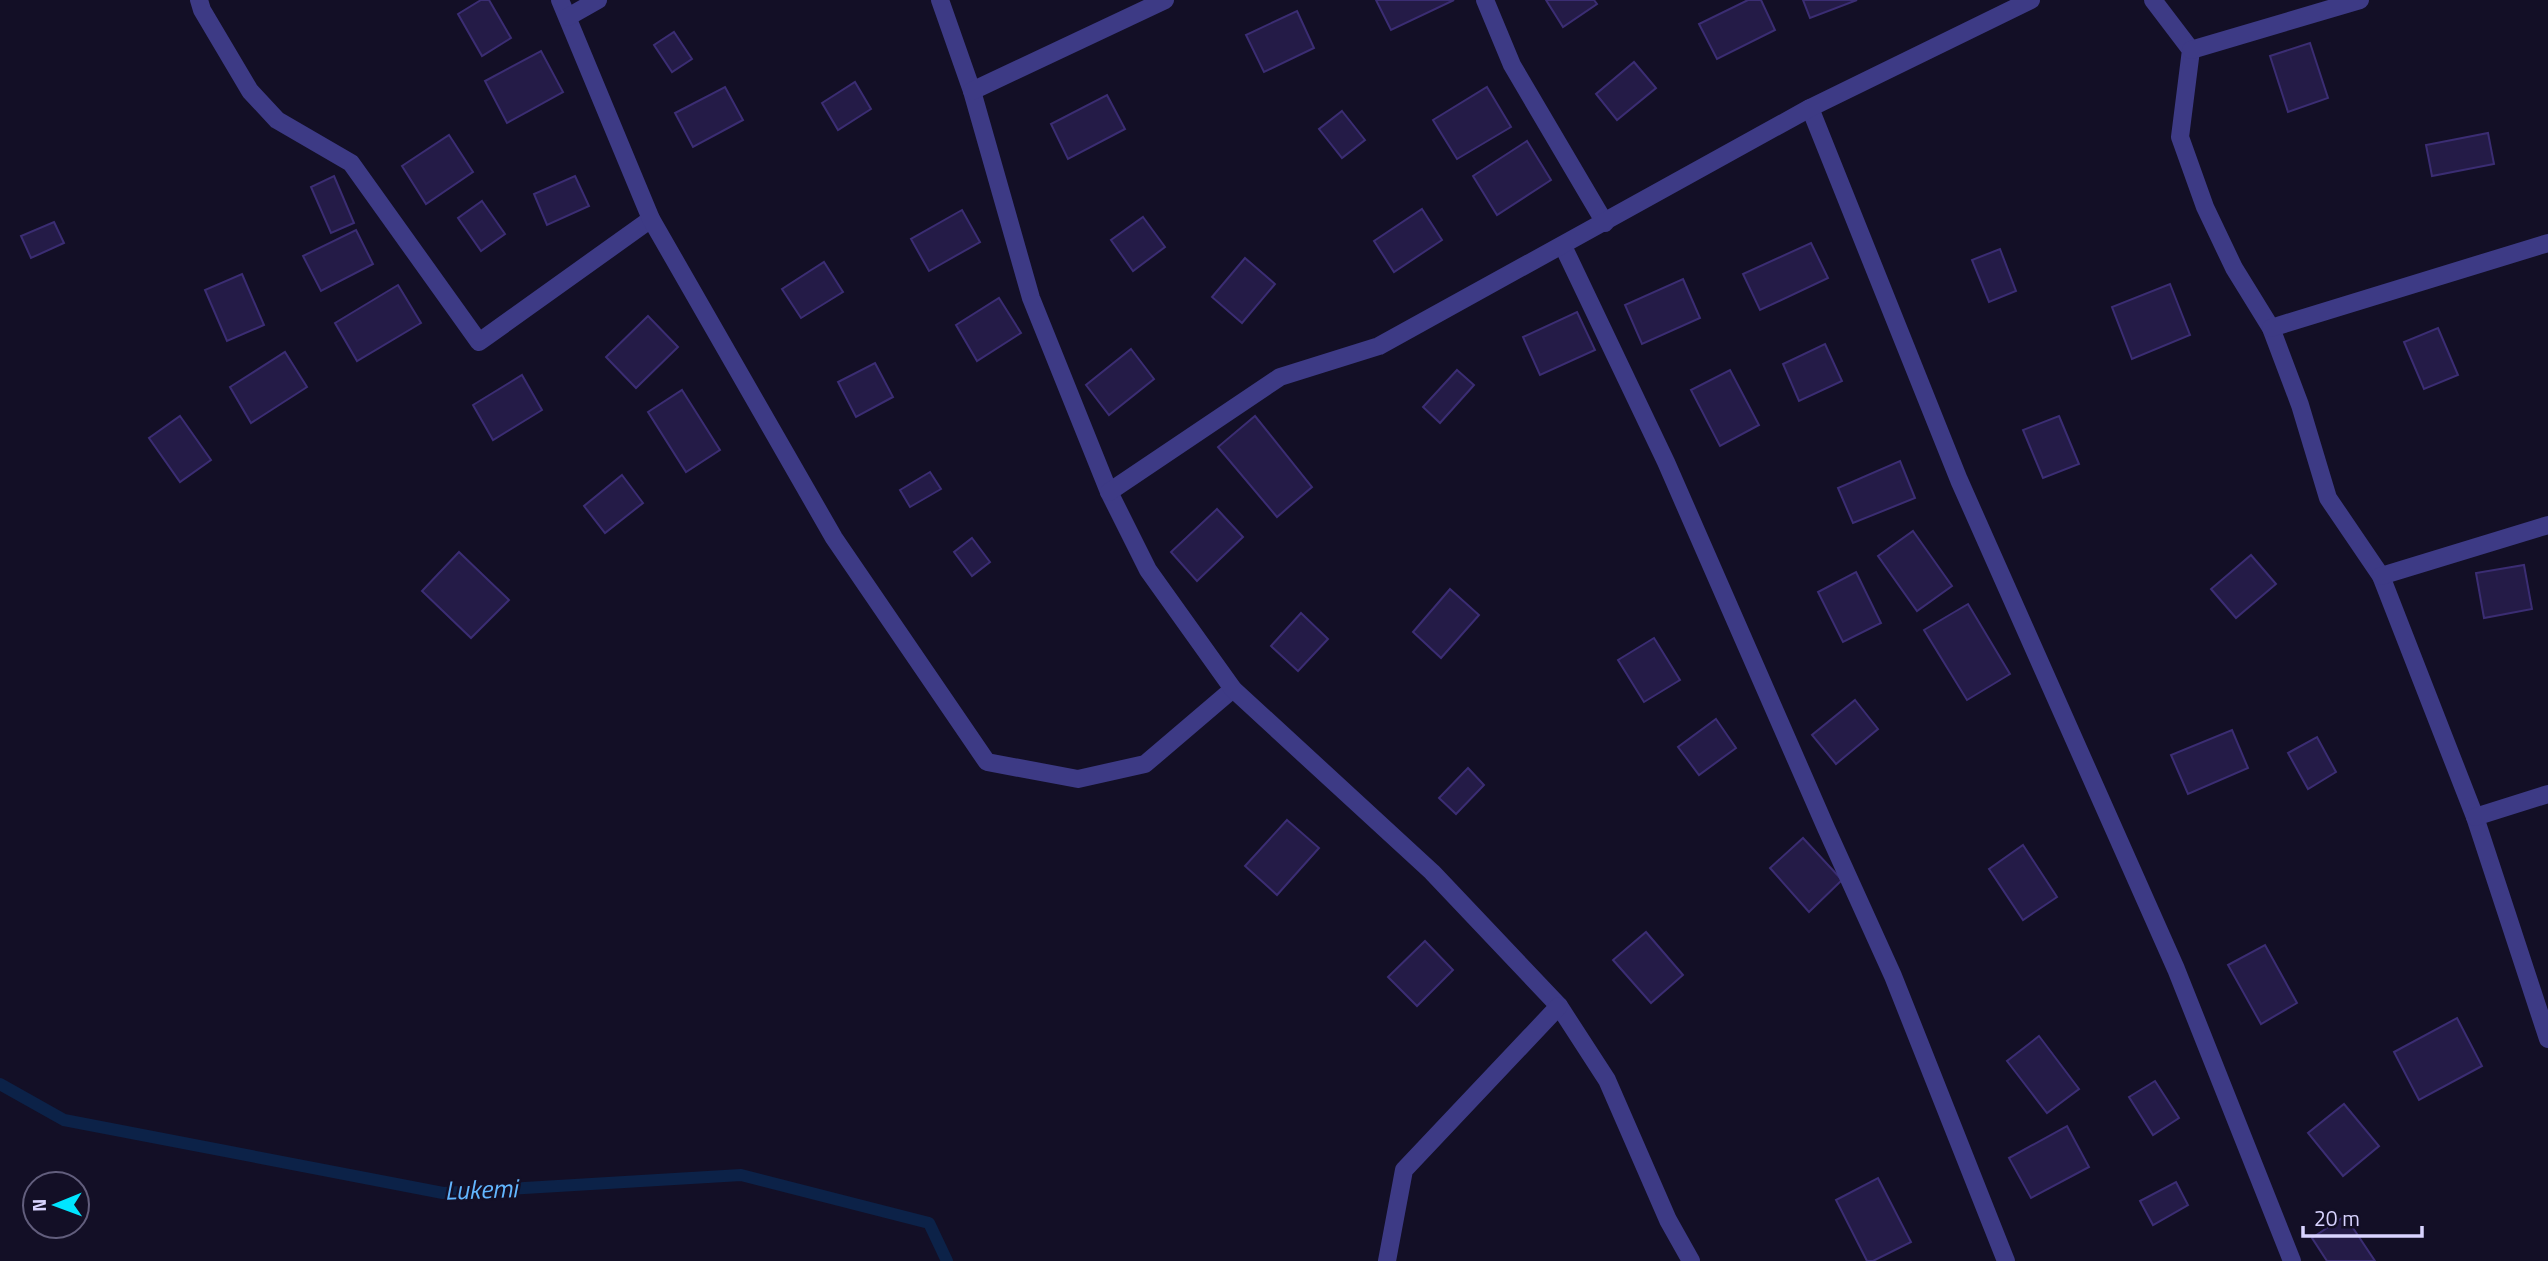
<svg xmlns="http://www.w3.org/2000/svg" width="2548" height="1261" viewBox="0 0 2548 1261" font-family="'Titillium Web',sans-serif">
<rect width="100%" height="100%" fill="#130f26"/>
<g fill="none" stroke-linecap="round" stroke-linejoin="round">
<!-- stream -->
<path stroke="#0c2248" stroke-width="12" d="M 0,1084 L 64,1120 L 443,1193 L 741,1175 L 929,1223 L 947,1261"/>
</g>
<!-- building -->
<g fill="#241b47" stroke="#3b2d73" stroke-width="2">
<path d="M 481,0 L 489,0 L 511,38 L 482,56 L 458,14 Z"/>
<path d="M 1376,0 L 1454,0 L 1391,30 Z"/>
<path d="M 1546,0 L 1594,0 L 1597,4 L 1563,27 Z"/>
<path d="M 1748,0 L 1761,0 L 1775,30 L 1717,59 L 1699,24 Z"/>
<path d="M 1803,0 L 1857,0 L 1810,18 Z"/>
<path d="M 1297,11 L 1314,48 L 1264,72 L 1246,35 Z"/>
<path d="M 674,32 L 692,59 L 672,72 L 654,45 Z"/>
<path d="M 2310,43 L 2328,98 L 2288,112 L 2270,56 Z"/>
<path d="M 541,51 L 563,92 L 507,123 L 485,81 Z"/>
<path d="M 1634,62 L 1656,88 L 1617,120 L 1596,94 Z"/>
<path d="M 855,82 L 871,109 L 838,130 L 822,103 Z"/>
<path d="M 725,87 L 743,120 L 693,147 L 675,113 Z"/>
<path d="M 1487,87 L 1511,127 L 1457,159 L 1433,120 Z"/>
<path d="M 1107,95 L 1125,129 L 1068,159 L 1051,124 Z"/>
<path d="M 1342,111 L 1365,140 L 1342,158 L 1319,129 Z"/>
<path d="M 2488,133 L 2494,164 L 2432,176 L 2426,145 Z"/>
<path d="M 449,135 L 473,172 L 426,204 L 402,166 Z"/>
<path d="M 1527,141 L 1551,180 L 1497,215 L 1473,176 Z"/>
<path d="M 334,176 L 354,223 L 331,233 L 311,187 Z"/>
<path d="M 575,176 L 589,206 L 547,225 L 534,194 Z"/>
<path d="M 482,201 L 505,234 L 481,251 L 458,218 Z"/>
<path d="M 1422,209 L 1442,240 L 1394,272 L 1374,241 Z"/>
<path d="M 962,210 L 980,242 L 929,271 L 911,239 Z"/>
<path d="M 1143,217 L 1165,247 L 1133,271 L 1111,240 Z"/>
<path d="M 54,222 L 64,243 L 31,258 L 21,236 Z"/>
<path d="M 356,230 L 373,264 L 321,291 L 303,256 Z"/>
<path d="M 1811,243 L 1828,278 L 1760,310 L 1743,274 Z"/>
<path d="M 2000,249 L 2016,291 L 1989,302 L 1972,260 Z"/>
<path d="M 1245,258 L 1275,284 L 1242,323 L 1212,297 Z"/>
<path d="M 824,262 L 843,292 L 801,318 L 782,289 Z"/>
<path d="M 242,274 L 264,325 L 227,341 L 205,290 Z"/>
<path d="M 1683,279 L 1700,318 L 1642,344 L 1625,305 Z"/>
<path d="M 2170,284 L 2190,335 L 2132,359 L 2112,307 Z"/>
<path d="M 398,285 L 421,323 L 357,361 L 335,323 Z"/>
<path d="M 999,298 L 1021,333 L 977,361 L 956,325 Z"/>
<path d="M 1577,312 L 1595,350 L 1540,375 L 1523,337 Z"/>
<path d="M 648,316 L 678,347 L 636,388 L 606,357 Z"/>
<path d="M 2438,328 L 2458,375 L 2424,389 L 2404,342 Z"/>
<path d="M 1825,344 L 1842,381 L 1799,401 L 1783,364 Z"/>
<path d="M 1131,349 L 1154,379 L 1109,415 L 1086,385 Z"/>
<path d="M 285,352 L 307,387 L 251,423 L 230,387 Z"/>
<path d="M 875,363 L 893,397 L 856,417 L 838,382 Z"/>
<path d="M 1457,370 L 1474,385 L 1440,423 L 1423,407 Z"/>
<path d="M 1730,370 L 1759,425 L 1720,446 L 1691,390 Z"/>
<path d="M 522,375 L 542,410 L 493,440 L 473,405 Z"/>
<path d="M 682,390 L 720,450 L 686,472 L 648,412 Z"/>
<path d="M 180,416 L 211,460 L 180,482 L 149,438 Z"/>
<path d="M 1255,416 L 1312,487 L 1277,517 L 1218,447 Z"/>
<path d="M 2059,416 L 2079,464 L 2043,478 L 2023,430 Z"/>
<path d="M 1900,461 L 1915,498 L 1853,523 L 1838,488 Z"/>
<path d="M 930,472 L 941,489 L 910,507 L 900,490 Z"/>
<path d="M 622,475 L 643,503 L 605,533 L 584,506 Z"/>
<path d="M 1217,509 L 1243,537 L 1197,581 L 1171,552 Z"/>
<path d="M 1913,531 L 1952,586 L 1917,611 L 1878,556 Z"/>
<path d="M 972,538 L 990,562 L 972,576 L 954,552 Z"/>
<path d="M 459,552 L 509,600 L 471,638 L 422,591 Z"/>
<path d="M 2251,555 L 2276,584 L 2236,618 L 2211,589 Z"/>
<path d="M 2524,565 L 2532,609 L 2484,618 L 2476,573 Z"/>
<path d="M 1856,572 L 1881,623 L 1843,642 L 1818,592 Z"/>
<path d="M 1450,589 L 1479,615 L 1441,658 L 1413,632 Z"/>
<path d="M 1968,604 L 2010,674 L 1967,700 L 1924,630 Z"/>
<path d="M 1301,613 L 1328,639 L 1298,671 L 1271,646 Z"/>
<path d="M 1654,638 L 1680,680 L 1644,702 L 1618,660 Z"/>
<path d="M 1855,700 L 1878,729 L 1836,764 L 1812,735 Z"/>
<path d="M 1716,719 L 1736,748 L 1699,775 L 1678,747 Z"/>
<path d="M 2232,730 L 2248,768 L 2188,794 L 2171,755 Z"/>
<path d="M 2317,737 L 2336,772 L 2308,789 L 2288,753 Z"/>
<path d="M 1468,768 L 1484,785 L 1456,814 L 1439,798 Z"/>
<path d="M 1287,820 L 1319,848 L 1277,895 L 1245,866 Z"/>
<path d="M 1803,838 L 1842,880 L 1809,912 L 1770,868 Z"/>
<path d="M 2023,845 L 2057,897 L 2023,920 L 1989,869 Z"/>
<path d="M 1646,932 L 1683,975 L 1651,1003 L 1613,960 Z"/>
<path d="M 1425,941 L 1453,970 L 1417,1006 L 1388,977 Z"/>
<path d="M 2265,945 L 2297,1003 L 2261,1024 L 2228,965 Z"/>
<path d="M 2457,1018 L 2482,1066 L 2419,1100 L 2394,1052 Z"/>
<path d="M 2039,1036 L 2079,1089 L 2047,1113 L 2007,1061 Z"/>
<path d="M 2155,1081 L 2179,1118 L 2153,1135 L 2129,1097 Z"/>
<path d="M 2344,1104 L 2379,1146 L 2343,1176 L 2308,1133 Z"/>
<path d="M 2067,1126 L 2089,1167 L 2031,1198 L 2009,1158 Z"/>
<path d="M 1878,1178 L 1911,1242 L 1873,1261 L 1867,1261 L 1836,1200 Z"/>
<path d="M 2176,1182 L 2188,1205 L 2153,1225 L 2140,1201 Z"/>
<path d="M 2345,1216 L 2375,1261 L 2327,1261 L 2312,1238 Z"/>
</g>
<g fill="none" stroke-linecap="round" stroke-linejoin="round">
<!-- minor -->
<g stroke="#3d3a85" stroke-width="18">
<path d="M 199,0 L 202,10 L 250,91 L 277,120 L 351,163 L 479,342 L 651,219"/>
<path d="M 560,0 L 651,219 L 834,538 L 987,762 L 1078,779 L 1145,764 L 1233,689"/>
<path d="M 940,0 L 972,91 L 1031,298 L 1109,492 L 1148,570 L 1233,689 L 1432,872 L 1559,1006 L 1607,1080 L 1668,1220 L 1691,1261"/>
<path d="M 1485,0 L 1512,65 L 1605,223"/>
<path d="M 2153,0 L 2191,50 L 2180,137 L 2205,207 L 2234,268 L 2271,328 L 2300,405 L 2328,498 L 2381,576 L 2475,817 L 2548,1039"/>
<path d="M 568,17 L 598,0"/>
<path d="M 2191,50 L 2360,0"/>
<path d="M 972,91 L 1165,0"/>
<path d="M 1810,108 L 1959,480 L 2176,969 L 2292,1261"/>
<path d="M 1563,246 L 1666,462 L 1826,828 L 1893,976 L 2006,1261"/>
<path d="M 2271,328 L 2548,243"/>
<path d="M 1109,492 L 1280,377 L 1379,346 L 1810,108 L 2031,0"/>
<path d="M 2381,576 L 2548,525"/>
<path d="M 2475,817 L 2548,794"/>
<path d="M 1387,1261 L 1404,1170 L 1559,1006"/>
</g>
</g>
<g text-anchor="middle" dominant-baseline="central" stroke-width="5" stroke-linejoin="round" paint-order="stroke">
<!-- water labels -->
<g font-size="26" font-style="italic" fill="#62b6ff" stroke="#130f26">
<text transform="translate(481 1189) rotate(-2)">Lukemi</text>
</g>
</g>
<!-- north arrow -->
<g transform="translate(56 1205) rotate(269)"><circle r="33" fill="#130f26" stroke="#625e7d" stroke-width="2"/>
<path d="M0-5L12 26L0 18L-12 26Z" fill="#00e5ff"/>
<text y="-10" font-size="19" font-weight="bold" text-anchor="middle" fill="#d9d4ff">N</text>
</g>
<!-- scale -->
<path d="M2303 1226v10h119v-10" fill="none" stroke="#d9d4ff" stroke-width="3.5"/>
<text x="2314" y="1226" font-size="21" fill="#d9d4ff" stroke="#130f26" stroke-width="5" paint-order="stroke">20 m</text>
</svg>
